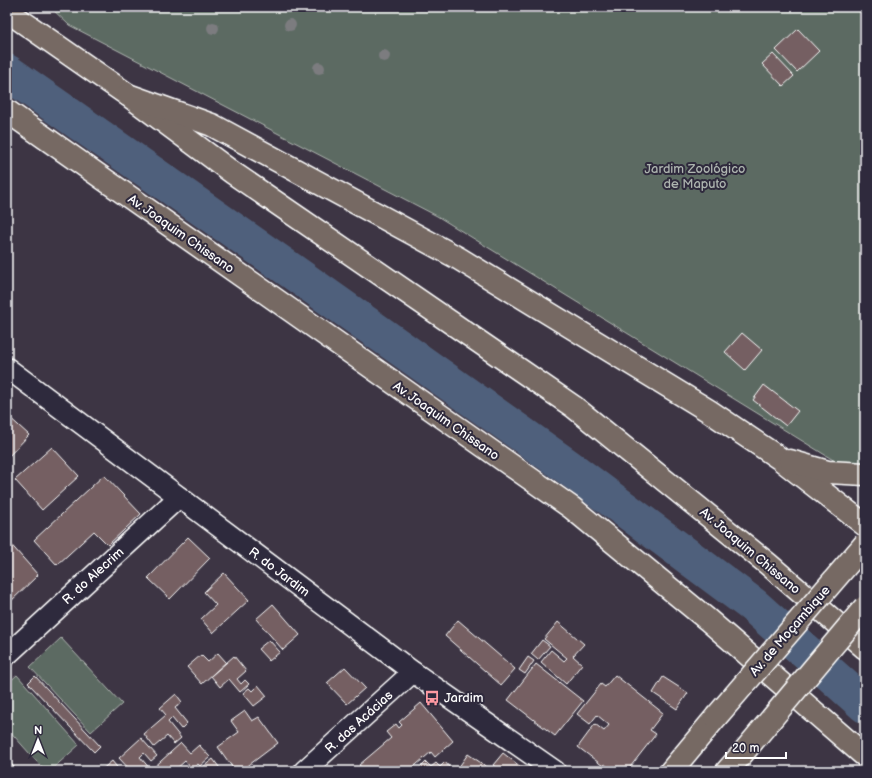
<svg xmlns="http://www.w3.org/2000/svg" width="872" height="778" viewBox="0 0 872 778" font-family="'Balsamiq Sans',sans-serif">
<rect width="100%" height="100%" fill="#3d3544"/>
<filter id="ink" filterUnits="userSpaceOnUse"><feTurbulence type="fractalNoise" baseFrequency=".025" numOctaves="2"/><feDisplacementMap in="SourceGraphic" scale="8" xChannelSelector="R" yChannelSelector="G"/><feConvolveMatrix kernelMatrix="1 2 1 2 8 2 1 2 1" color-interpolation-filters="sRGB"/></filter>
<g filter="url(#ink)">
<!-- green -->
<g fill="#5c6b62" stroke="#aeb5b0">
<path d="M 50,7 L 865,7 L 865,463 L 843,466 L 437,216 L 69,25 Z"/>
<path d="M 61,638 L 122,704 L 91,732 L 30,667 Z"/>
<path d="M 17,675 L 79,745 L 50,771 L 45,771 L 7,728 L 7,684 Z"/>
</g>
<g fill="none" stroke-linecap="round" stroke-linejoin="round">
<!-- river -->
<path stroke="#50617b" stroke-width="36" d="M 7,72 L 293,272 L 568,467 L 753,605 L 865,705"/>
</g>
<!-- building -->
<g fill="#745f62" stroke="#fff">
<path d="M 798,29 L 819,51 L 797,72 L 776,50 Z"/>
<path d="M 773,54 L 794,76 L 783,86 L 762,64 Z"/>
<path d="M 742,333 L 762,350 L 745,370 L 725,352 Z"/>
<path d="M 764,385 L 798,411 L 786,426 L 753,400 Z"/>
<path d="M 7,415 L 29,435 L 7,458 Z"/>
<path d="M 52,447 L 79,476 L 42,510 L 15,480 Z"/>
<path d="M 104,475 L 141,514 L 108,545 L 94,531 L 57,565 L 34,540 Z"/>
<path d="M 188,537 L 210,558 L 170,599 L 148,578 Z"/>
<path d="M 7,540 L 38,575 L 7,605 Z"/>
<path d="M 224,573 L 249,600 L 213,633 L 201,619 L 216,605 L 204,592 Z"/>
<path d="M 273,604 L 300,635 L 283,650 L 256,619 Z"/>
<path d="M 458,620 L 515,669 L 501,685 L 445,636 Z"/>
<path d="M 558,622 L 584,644 L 573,656 L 582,664 L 566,684 L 541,662 L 551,650 L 564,661 L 567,658 L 544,639 Z"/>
<path d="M 269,640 L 280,652 L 269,661 L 258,649 Z"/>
<path d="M 542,640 L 550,646 L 538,660 L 531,654 Z"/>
<path d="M 218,653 L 226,662 L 202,684 L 187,667 L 201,655 L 208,662 Z"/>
<path d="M 234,656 L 246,671 L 237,679 L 241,684 L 245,680 L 249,684 L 240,692 L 229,679 L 220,687 L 211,676 Z"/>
<path d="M 528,657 L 534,661 L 525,674 L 519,670 Z"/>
<path d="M 536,664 L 583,701 L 555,736 L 508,700 Z"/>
<path d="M 345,667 L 365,688 L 347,704 L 327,683 Z"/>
<path d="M 615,675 L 663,713 L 650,730 L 656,734 L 627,771 L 614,771 L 604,764 L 603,766 L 578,747 L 595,724 L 604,731 L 609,725 L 597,715 L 590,724 L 577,714 L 601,684 L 605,687 Z"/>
<path d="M 35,676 L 100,746 L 94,752 L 28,683 Z"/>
<path d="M 663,677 L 688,693 L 677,709 L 653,693 Z"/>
<path d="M 258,685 L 267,696 L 254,706 L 243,693 L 249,688 L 252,691 Z"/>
<path d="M 176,694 L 182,702 L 175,708 L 187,723 L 181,729 L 172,718 L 168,722 L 181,738 L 174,744 L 167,736 L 154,747 L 144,734 L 166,715 L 160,708 Z"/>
<path d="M 421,703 L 453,741 L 435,757 L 431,752 L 409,771 L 365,771 L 359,765 L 391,738 L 386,732 L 396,724 L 399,728 L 402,725 L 399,722 Z"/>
<path d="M 245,711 L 252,721 L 259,717 L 278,743 L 241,771 L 235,771 L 218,747 L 239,732 L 231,721 Z"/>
<path d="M 141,738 L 157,756 L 151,761 L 144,753 L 140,757 L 151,770 L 181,743 L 190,753 L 199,745 L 210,757 L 200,766 L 198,764 L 192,769 L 185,761 L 175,770 L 176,771 L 131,771 L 119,758 Z"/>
<path d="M 503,753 L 526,771 L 500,771 L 493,765 Z"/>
<path d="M 468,754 L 493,771 L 456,771 Z"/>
<path d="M 213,759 L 222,771 L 198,771 Z"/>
<path d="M 7,760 L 15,768 L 12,771 L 7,771 Z"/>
<path d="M 112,761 L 120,771 L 100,771 Z"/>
<path d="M 426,762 L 431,767 L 436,763 L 440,767 L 445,762 L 450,768 L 446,771 L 423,771 L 420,768 Z"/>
</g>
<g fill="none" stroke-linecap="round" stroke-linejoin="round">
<!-- minor casing -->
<g stroke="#fff" stroke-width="23">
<g id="minor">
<path d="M 7,368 L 413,672 L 555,771"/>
<path d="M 7,655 L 179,497"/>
<path d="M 304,771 L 413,672"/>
</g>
</g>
<!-- primary casing -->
<g stroke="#fff" stroke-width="25">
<g id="primary">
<path d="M 7,11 L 128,95 L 233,173 L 574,407 L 768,564 L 865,648"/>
<path d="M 7,111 L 572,508 L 708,620 L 865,756"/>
</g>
</g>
<!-- trunk casing -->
<g stroke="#fff" stroke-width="25">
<g id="trunk">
<path d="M 128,95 L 212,125 L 458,258 L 709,411 L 779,458 L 865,525"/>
<path d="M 790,461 L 828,472 L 865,474"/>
<path d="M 671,771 L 716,717"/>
<path d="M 727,771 L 742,754"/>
</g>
</g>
<!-- minor -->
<use href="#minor" stroke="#2f2a3d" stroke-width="20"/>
<!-- primary -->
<use href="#primary" stroke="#766964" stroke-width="22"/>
<!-- trunk -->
<use href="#trunk" stroke="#766964" stroke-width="22"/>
<!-- trunk-bridge casing -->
<g stroke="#fff" stroke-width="25" stroke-linecap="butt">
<g id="trunk-bridge">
<path d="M 716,717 L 865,544"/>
<path d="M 742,754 L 865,607"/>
</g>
</g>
<!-- trunk-bridge -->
<use href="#trunk-bridge" stroke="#766964" stroke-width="22"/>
</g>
<!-- trees -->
<g fill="#7b7b7f">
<circle cx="290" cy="25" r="6"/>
<circle cx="213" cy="28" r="6"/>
<circle cx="384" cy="56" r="6"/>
<circle cx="319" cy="68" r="6"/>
</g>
</g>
<!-- icons -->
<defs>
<g id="bus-bare" transform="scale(1.2)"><path d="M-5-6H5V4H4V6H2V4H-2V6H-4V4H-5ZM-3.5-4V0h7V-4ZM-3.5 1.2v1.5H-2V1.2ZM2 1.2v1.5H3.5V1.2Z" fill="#ff9aa2" stroke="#2f2a3d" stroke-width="2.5" paint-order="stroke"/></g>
</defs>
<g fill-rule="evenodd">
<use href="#bus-bare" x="432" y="698"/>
</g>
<g text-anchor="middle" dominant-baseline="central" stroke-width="4" stroke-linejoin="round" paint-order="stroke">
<!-- park labels -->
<g font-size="13" fill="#aeb5b0" stroke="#2f2a3d">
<text x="695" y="169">Jardim Zoológico<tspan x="695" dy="15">de Maputo</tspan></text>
</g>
<!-- street labels -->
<g font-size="13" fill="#fff" stroke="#2f2a3d">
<text transform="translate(181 234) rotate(35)">Av. Joaquim Chissano</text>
<text transform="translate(446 421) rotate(35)">Av. Joaquim Chissano</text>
<text transform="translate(750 551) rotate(40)">Av. Joaquim Chissano</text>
<text transform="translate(279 572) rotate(37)">R. do Jardim</text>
<text transform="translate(93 576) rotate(-42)">R. do Alecrim</text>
<text transform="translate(790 631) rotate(-49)">Av. de Moçambique</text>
<text transform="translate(359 722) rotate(-42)">R. das Acácias</text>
</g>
<!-- poi labels -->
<g font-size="13" fill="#fff" stroke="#2f2a3d" text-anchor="start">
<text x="444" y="698">Jardim</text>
</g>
</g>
<!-- margin -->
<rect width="872" height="778" fill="none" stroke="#2f2a3d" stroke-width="24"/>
<rect x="12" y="12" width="848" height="754" fill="none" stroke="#fff" stroke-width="1.5" filter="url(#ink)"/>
<!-- north arrow -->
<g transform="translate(38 740)" stroke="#2f2a3d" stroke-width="3" paint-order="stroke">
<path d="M0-3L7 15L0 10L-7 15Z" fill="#ffffff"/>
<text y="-6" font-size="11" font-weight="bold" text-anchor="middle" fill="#ffffff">N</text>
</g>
<!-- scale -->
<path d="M726 752v6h60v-6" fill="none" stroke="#ffffff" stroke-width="2"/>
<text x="732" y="752" font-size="12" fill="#ffffff" stroke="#2f2a3d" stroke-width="3" paint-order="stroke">20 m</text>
</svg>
